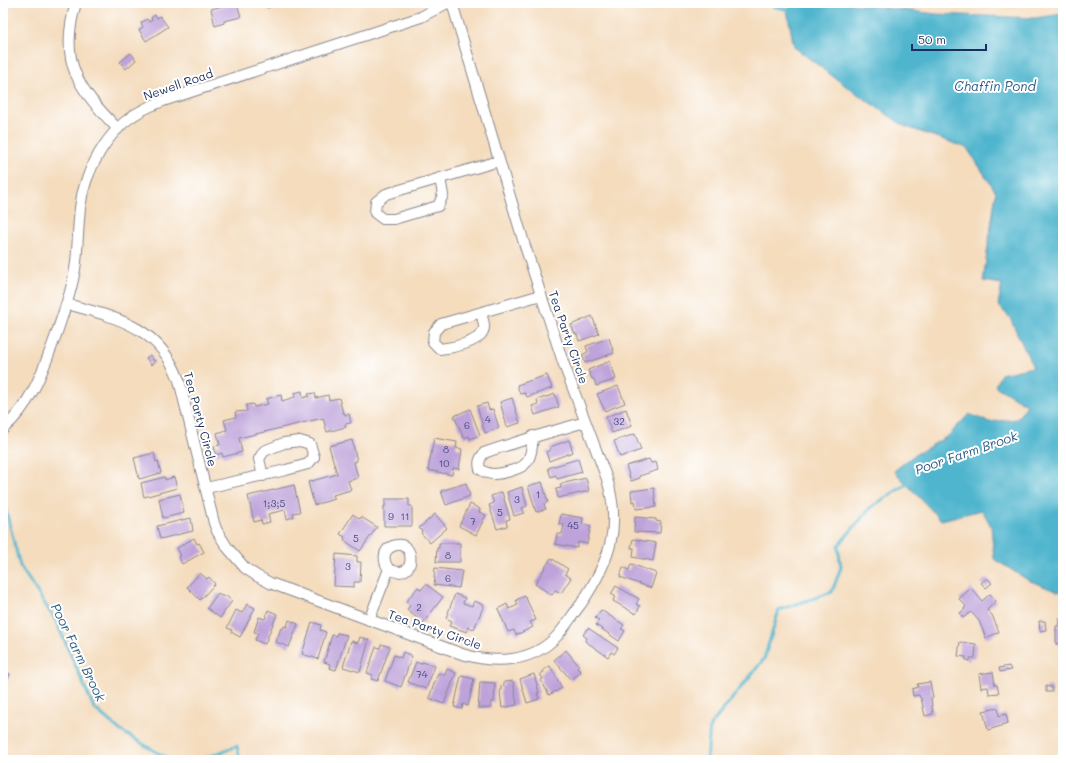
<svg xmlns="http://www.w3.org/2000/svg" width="1066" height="763" viewBox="0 0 1066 763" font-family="Mali,sans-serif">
<rect width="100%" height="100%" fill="#fff"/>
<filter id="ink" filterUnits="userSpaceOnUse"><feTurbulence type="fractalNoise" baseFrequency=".025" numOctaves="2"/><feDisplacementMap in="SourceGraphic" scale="8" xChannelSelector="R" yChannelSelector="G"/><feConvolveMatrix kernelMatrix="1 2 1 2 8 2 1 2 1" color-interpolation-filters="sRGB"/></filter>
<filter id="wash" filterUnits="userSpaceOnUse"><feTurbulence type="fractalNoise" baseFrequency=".012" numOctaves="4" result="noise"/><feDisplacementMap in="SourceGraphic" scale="16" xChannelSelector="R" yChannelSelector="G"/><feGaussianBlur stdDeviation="0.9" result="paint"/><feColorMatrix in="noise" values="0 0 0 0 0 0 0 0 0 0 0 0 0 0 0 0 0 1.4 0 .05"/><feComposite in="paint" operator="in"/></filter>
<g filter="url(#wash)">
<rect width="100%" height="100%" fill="#f4dcbd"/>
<!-- water -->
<path fill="#4fb5ce" stroke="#357296" d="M 793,3 L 845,3 L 936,14 L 1035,18 L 1063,14 L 1063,590 L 1058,592 L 1028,580 L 994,559 L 991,526 L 982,510 L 941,520 L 894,471 L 913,456 L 948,436 L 969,414 L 989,422 L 1017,419 L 1027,405 L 995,386 L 1001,374 L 1033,367 L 1010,318 L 998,305 L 1002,284 L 983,281 L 996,192 L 967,148 L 904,126 L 847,87 L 794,47 L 787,10 Z"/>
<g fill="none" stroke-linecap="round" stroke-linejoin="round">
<!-- stream -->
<g stroke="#4fb5ce" stroke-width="3">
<path d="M 773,3 L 775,7 L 790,10"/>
<path d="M 3,499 L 20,566 L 56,621 L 94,708 L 121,731 L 170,760"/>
<path d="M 200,760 L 237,746 L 240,760"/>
<path d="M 707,760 L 710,726 L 764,659 L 779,610 L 832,592 L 841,567 L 838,546 L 871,507 L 910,482"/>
</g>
</g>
<g id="blocks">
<!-- building -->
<g fill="#bea3da">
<path d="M 234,3 L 237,3 L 241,17 L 224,21 L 224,23 L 215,26 L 211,9 Z"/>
<path d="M 265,3 L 283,3 L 267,8 Z"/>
<path d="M 155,15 L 157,18 L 160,16 L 168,27 L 146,41 L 139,30 L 143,27 L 141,23 L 147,19 L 149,22 L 152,20 L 151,18 Z"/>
<path d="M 131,53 L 136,60 L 126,69 L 120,62 Z"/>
<path d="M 592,316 L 599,334 L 579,341 L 577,334 L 575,334 L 571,325 Z"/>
<path d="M 609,338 L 614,353 L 585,363 L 582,355 L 588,352 L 586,346 Z"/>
<path d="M 150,355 L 155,362 L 151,365 L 146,358 Z"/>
<path d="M 610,361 L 616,379 L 596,386 L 594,379 L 592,379 L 588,370 Z"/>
<path d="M 547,375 L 552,388 L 527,397 L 525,393 L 520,394 L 517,385 Z"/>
<path d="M 618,386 L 625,403 L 605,411 L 597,394 Z"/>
<path d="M 302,391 L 303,398 L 309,396 L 308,394 L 315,393 L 316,398 L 328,395 L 329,400 L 339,398 L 343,413 L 345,413 L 345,415 L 349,414 L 351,423 L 345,424 L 346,427 L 327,432 L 323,418 L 239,438 L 242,452 L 223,457 L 222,453 L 216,455 L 214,446 L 220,445 L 217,433 L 227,430 L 224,420 L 236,417 L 235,412 L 247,411 L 246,405 L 253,404 L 254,407 L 268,404 L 266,399 L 281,395 L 282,401 L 295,397 L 294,393 Z"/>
<path d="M 555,394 L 559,407 L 535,415 L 532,406 L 538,404 L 537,400 Z"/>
<path d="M 512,398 L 520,423 L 507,427 L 500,402 Z"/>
<path d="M 487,403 L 489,410 L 493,409 L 499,428 L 485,433 L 477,406 Z"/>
<path d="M 470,409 L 480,435 L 470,439 L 469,436 L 464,438 L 454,416 Z"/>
<path d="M 626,409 L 632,426 L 612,433 L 606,417 Z"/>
<path d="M 635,434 L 641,450 L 620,457 L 614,441 Z"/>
<path d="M 434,438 L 457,442 L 456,448 L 462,449 L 459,469 L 453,468 L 452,475 L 428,470 Z"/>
<path d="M 352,440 L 357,461 L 354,462 L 358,478 L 348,481 L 351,490 L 333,495 L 335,499 L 314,505 L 308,482 L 337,474 L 329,446 Z"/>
<path d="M 569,440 L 573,452 L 549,461 L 546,452 L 551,450 L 550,447 Z"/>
<path d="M 154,453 L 156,462 L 158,461 L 161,473 L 139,479 L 134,458 Z"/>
<path d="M 578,459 L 582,472 L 557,479 L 556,475 L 551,477 L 548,468 Z"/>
<path d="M 649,459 L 651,463 L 656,462 L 658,470 L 639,476 L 640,478 L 631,481 L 626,466 Z"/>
<path d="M 165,477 L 165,480 L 174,477 L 177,488 L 144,497 L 141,483 Z"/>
<path d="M 586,478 L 589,491 L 558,498 L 556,489 L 561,488 L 560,484 Z"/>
<path d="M 542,482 L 548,502 L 544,504 L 546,509 L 536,512 L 528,486 Z"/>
<path d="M 466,483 L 470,496 L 446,505 L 441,491 Z"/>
<path d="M 294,485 L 300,512 L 293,513 L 294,517 L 287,519 L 285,510 L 268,514 L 270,522 L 262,524 L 261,520 L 254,522 L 248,496 Z"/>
<path d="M 522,487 L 527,506 L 522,508 L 524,513 L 514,516 L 507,492 Z"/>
<path d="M 654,488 L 656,507 L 636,509 L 635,501 L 632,502 L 631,491 Z"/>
<path d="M 502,492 L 510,519 L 506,520 L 507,526 L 497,529 L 489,505 L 494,503 L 491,496 Z"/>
<path d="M 180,494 L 184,513 L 163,518 L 159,499 Z"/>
<path d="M 385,499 L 409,499 L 409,506 L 412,506 L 412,526 L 384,526 L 384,506 L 385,507 Z"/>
<path d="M 470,504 L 480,509 L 479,512 L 486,515 L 476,535 L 459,526 Z"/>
<path d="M 353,514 L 359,519 L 361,517 L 377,527 L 360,551 L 344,540 L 345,537 L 340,534 Z"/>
<path d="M 435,514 L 447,528 L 430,543 L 421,533 L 422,531 L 419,528 Z"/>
<path d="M 561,514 L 583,518 L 582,524 L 591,526 L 587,544 L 578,542 L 577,548 L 555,544 L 557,534 L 562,534 L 564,525 L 559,524 Z"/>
<path d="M 635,517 L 656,519 L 656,521 L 661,522 L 660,533 L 634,532 Z"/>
<path d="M 191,518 L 193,531 L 160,539 L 157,526 Z"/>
<path d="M 194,538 L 197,544 L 199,543 L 204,552 L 182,564 L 179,557 L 181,556 L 177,548 Z"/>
<path d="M 633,539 L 656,543 L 653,561 L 633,557 L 634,548 L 631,548 Z"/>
<path d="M 439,543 L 460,543 L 460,562 L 436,562 L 437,548 L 439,548 Z"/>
<path d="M 336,554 L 357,556 L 357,562 L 361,562 L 360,582 L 354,582 L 354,587 L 334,586 Z"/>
<path d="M 551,558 L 568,569 L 565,574 L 571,578 L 561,593 L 555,590 L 552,595 L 535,584 Z"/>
<path d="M 631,564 L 656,573 L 651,588 L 620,577 L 623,567 L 629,570 Z"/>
<path d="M 435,568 L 462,571 L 459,588 L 434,585 L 435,578 L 434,578 Z"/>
<path d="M 200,573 L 207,579 L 209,577 L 215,584 L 200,600 L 187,587 Z"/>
<path d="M 987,578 L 992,583 L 986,588 L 981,583 Z"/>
<path d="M 426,584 L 443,597 L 423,623 L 407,610 L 410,605 L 406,602 L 418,587 L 421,590 Z"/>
<path d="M 616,586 L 639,599 L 636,604 L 640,606 L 636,614 L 613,601 L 615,596 L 611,594 Z"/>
<path d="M 971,588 L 982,601 L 990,594 L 996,601 L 987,610 L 992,615 L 999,632 L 986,638 L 979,621 L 971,612 L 963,618 L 960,613 L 965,609 L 964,608 L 966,606 L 959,599 Z"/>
<path d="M 218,593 L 224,597 L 225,595 L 232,601 L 220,618 L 207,608 Z"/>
<path d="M 455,594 L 465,598 L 463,603 L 472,606 L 474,601 L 484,605 L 474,629 L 468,627 L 467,632 L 449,626 L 452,621 L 446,618 Z"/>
<path d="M 525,596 L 536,620 L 530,622 L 533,627 L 516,635 L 514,630 L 508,632 L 498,609 L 507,604 L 509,609 L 518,605 L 516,600 Z"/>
<path d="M 247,604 L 255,608 L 240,637 L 231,632 L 232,630 L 227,628 L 236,610 L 242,613 Z"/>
<path d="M 268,610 L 277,614 L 265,644 L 255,640 L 258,633 L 254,632 L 259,617 L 265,619 Z"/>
<path d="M 601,610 L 624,625 L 621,629 L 625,631 L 619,641 L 596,625 L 599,620 L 595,618 Z"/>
<path d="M 1059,618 L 1063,618 L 1063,644 L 1056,644 L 1056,626 L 1059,626 Z"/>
<path d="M 289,620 L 298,624 L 289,647 L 276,642 L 281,628 L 283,629 L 284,626 L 287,627 Z"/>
<path d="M 1039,621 L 1045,621 L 1046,630 L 1040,631 Z"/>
<path d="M 312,622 L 321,625 L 320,630 L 326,632 L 318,659 L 302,654 Z"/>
<path d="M 588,628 L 618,648 L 614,654 L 611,652 L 608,657 L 585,641 L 587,638 L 583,635 Z"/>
<path d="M 337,633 L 347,635 L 336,670 L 329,668 L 330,664 L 324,662 L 332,635 L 336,636 Z"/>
<path d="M 360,637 L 369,640 L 360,672 L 343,667 L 351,641 L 358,643 Z"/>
<path d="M 960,642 L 976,644 L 975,658 L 970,658 L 970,661 L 966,660 L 966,657 L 958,656 Z"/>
<path d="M 381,644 L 390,647 L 378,681 L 371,679 L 373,675 L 367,673 L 376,647 L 380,648 Z"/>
<path d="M 566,650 L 579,666 L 577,668 L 581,672 L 571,680 L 554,660 Z"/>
<path d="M 403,652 L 412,656 L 401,687 L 385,681 L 394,655 L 401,658 Z"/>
<path d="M 416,662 L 421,664 L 422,662 L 435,666 L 426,689 L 408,682 Z"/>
<path d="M 550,666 L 562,688 L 549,695 L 541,680 L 543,679 L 540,674 L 544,672 L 543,670 Z"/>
<path d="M 1009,666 L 1011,670 L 1000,672 L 999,668 Z"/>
<path d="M 447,669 L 456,673 L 444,704 L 429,698 L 438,673 L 445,675 Z"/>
<path d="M 3,671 L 10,674 L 8,679 L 3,677 Z"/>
<path d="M 993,672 L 995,685 L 997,685 L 999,693 L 989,694 L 988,687 L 981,688 L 979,674 Z"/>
<path d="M 534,674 L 539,693 L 537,693 L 539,699 L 527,703 L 520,679 Z"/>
<path d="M 461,676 L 474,679 L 468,706 L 463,704 L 462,709 L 454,707 Z"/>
<path d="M 513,681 L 517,705 L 502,708 L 500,692 L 501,691 L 501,686 L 504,685 L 504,682 Z"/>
<path d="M 480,682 L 495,683 L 494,702 L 491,702 L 491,708 L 478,708 Z"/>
<path d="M 930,682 L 933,698 L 931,698 L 933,714 L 925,716 L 921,698 L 920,698 L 919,695 L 913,696 L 912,689 L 918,687 L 917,684 Z"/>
<path d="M 1046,686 L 1052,687 L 1052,692 L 1046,692 Z"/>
<path d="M 998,708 L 999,716 L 1006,714 L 1008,723 L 1001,725 L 1001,726 L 988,730 L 983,711 Z"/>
</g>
</g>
</g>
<g filter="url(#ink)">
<use href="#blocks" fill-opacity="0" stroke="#88868e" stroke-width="1"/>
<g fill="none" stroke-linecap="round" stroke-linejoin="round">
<!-- minor casing -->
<g stroke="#88868e" stroke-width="12">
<g id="minor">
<path d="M 76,3 C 58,62 78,88 118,129"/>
<path d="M 440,178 L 443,195 L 438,206 L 394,219 L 383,219 L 375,213 L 376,202 L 386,194 L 499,161"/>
<path d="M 67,304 C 117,318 159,326 179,380 L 214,523 L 217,531 L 227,547 L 245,568 L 257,576 L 270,583 L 462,654 C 495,664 532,663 557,636 C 566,626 573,614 581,604 C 609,562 622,529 607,479 L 563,362 L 524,243 L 452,3"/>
<path d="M 481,313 C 482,318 486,326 483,331 C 478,343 451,348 440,349 L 433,342 L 434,332 L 441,324 L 541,295"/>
<path d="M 3,429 C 32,404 43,370 56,335 C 64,311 73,288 76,262 C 78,244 78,226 80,208 C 84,172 108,128 141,111 C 148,107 155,104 163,101 L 421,17 L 447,3"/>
<path d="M 533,436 C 532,445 532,456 526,463 C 522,469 501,474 494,474 C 488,474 484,472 480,469 C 478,462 480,458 484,453 C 518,441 551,432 585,422"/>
<path d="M 206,488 L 286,470 L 308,464 L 314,457 L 310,444 L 300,441 L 284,443 L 264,451 L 259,459 L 263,476"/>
<path d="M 369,620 L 389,569 C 383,562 382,550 393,546 C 417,537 417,584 389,569"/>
</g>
</g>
<!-- minor -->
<use href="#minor" stroke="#fff" stroke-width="10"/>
</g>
</g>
<g text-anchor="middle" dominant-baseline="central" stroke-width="4" stroke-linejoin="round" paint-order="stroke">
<!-- number labels -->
<g font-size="10" fill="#444c7d">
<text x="488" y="419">4</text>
<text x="619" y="421">32</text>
<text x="467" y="425">6</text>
<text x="446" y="449">8</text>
<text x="444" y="463">10</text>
<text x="538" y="494">1</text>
<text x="517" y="499">3</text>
<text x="274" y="503">1;3;5</text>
<text x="500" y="512">5</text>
<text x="391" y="516">9</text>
<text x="405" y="516">11</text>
<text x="473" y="521">7</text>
<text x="573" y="525">45</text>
<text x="356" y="538">5</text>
<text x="448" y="555">8</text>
<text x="348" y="566">3</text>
<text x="448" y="578">6</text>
<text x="419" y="607">2</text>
<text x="422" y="674">74</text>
</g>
<!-- street labels -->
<g font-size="12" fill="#1b2f5e" stroke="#fff">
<text transform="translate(178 84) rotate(-19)">Newell Road</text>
<text transform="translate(569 337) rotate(71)">Tea Party Circle</text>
<text transform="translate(201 419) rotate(75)">Tea Party Circle</text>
<text transform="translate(435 629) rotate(19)">Tea Party Circle</text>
</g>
<!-- water labels -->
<g font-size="13" font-style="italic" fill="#2d5e85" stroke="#fff">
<text x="995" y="85">Chaffin Pond</text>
<text transform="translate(966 452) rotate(-19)">Poor Farm Brook</text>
<text transform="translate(79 652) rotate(64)">Poor Farm Brook</text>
</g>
</g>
<!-- margin -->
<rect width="1066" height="763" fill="none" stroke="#fff" stroke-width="16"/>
<!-- scale -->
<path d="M912 44v6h74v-6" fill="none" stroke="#1b2f5e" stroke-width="2"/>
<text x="918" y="44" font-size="12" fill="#1b2f5e" stroke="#ffffff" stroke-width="3" paint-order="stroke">50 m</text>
</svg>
